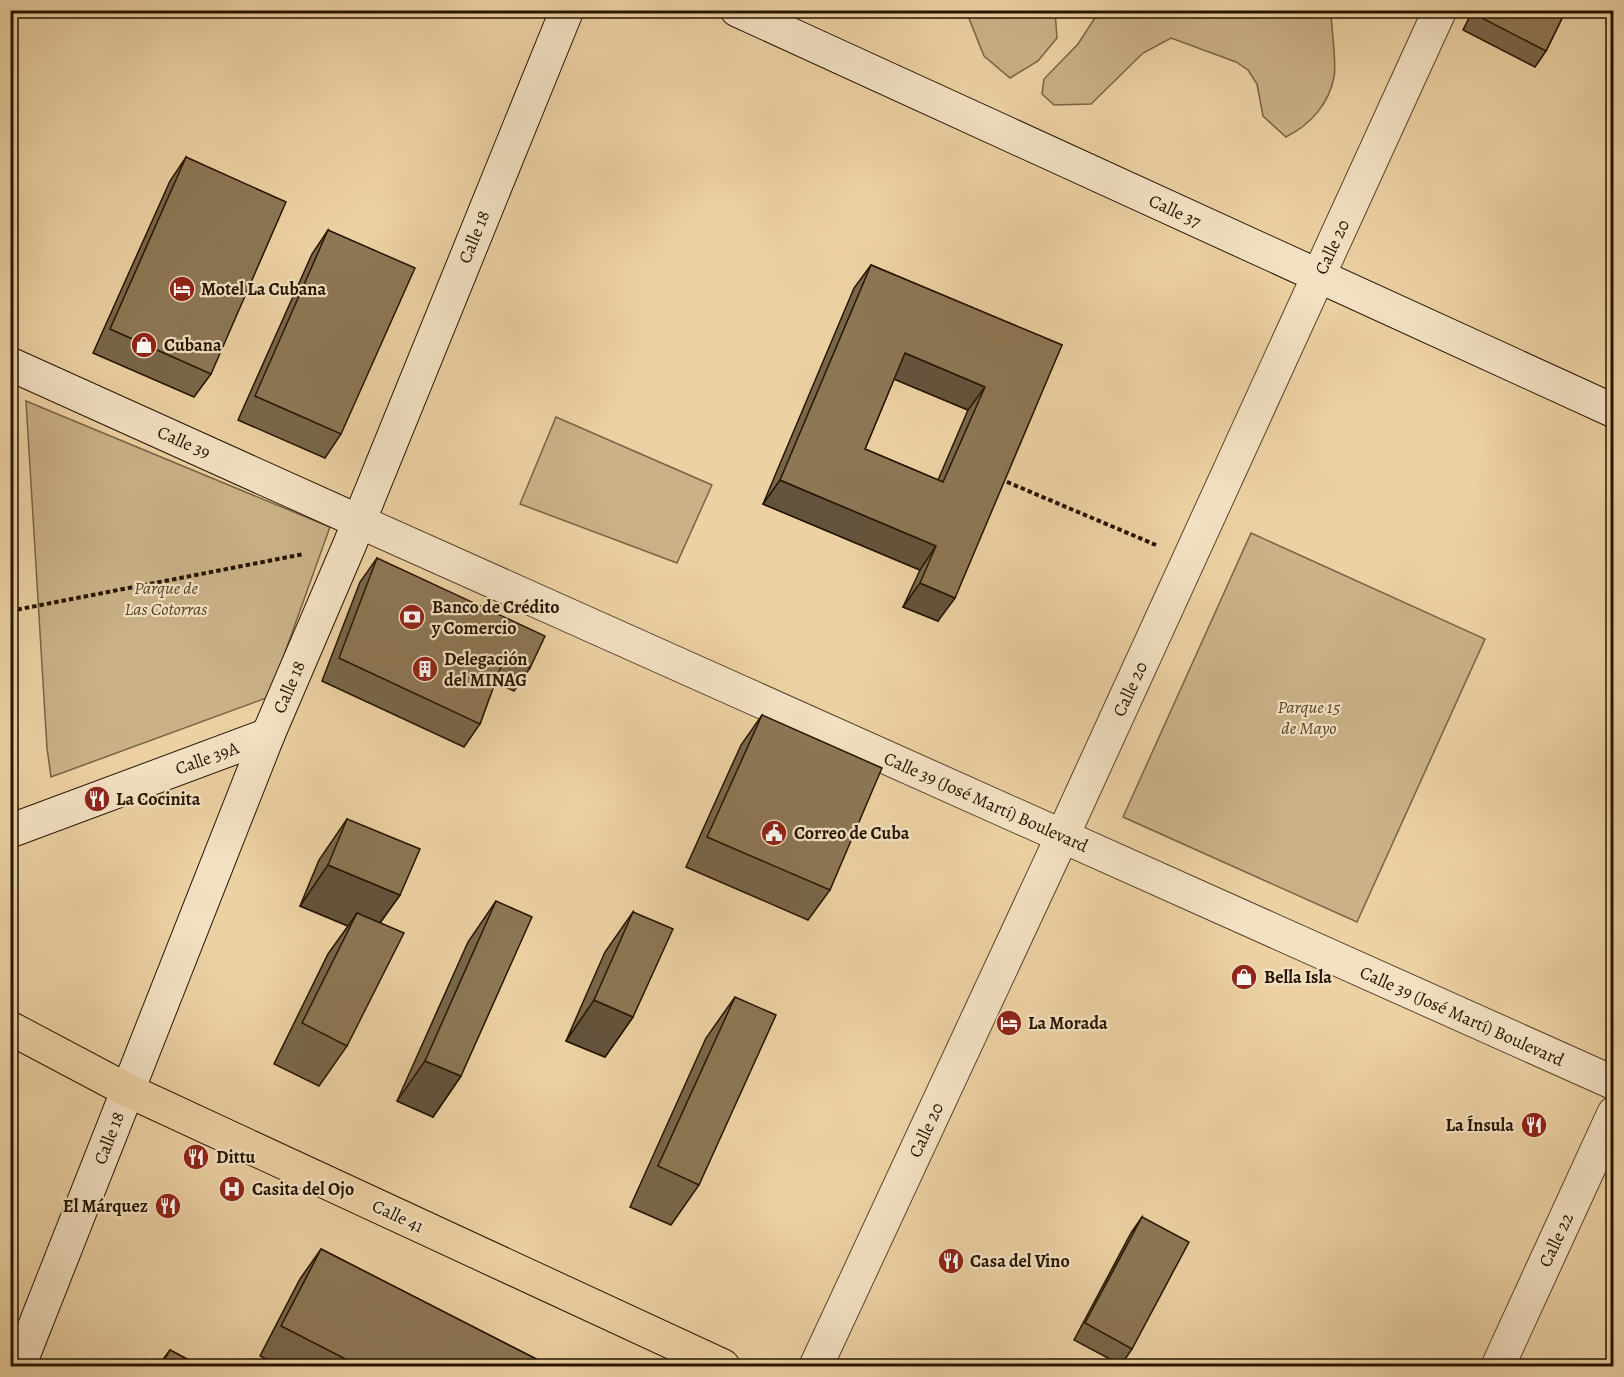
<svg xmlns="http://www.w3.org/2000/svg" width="1624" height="1377" viewBox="0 0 1624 1377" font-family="Alegreya,serif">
<rect width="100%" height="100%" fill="#ecd1a3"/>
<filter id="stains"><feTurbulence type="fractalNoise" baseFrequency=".00333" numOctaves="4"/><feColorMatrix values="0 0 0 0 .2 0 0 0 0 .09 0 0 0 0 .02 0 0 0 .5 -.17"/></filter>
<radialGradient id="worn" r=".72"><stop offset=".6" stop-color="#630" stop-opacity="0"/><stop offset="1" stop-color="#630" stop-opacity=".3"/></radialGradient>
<!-- green -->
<g fill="#cab187" stroke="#786344" stroke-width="1.5">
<path d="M 1100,10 L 1331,11 C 1331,27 1337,63 1334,77 C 1329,104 1310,125 1286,137 L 1263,116 L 1257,84 L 1248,70 L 1236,62 L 1171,38 L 1143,53 L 1091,104 L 1054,105 L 1042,94 L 1044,79 L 1078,44 Z"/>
<path d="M 966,11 L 1055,11 L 1057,38 L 1038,61 L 1010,78 L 984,56 Z"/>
<path d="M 26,401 L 330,527 L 269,697 L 51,777 L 47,748 Z"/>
<path d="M 556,417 L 712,485 L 677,563 L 520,504 Z"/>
<path d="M 1251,533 L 1485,639 L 1357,922 L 1123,817 Z"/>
</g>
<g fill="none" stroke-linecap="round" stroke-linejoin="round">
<!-- street casing -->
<g stroke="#584429" stroke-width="35">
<g id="street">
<path d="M 358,521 L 1614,1083"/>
<path d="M 816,1366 L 1062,837 L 1440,10"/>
<path d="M 1498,1366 L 1614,1113"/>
</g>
</g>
<!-- secondary casing -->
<g stroke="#261500" stroke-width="35">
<g id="secondary">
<path d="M 737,10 L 1614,411"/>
<path d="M 10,364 L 358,521"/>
<path d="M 10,831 L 268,735"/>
<path d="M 19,1366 L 268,735 L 349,546 L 567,10"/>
</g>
</g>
<!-- primary casing -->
<g stroke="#261500" stroke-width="35">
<path id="primary" d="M 10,1028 L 127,1090 L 723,1366"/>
</g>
<!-- path -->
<g stroke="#261500" stroke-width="4" stroke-dasharray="4.5 3" stroke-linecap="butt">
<path d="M 1000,479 L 1156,545"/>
<path d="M 10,611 L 304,554"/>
</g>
<!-- street -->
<use href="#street" stroke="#f3e1c3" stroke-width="33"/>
<!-- secondary -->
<use href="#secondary" stroke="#f3e1c3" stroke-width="33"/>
<!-- primary -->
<use href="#primary" stroke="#ecd1a3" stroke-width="33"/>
</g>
<!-- wall -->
<g fill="#796649" stroke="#261500" stroke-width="1.5" fill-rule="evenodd">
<path d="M 1473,10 L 1566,10 L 1546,51 L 1535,67 L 1463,30 Z"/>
<path d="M 186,157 L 211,374 L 194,397 L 93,353 L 170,181 Z"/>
<path d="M 328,230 L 341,434 L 325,458 L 238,420 L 312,254 Z"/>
<path d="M 871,265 L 1062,345 L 938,621 L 903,607 L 920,570 L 763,504 L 854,288 ZM 894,379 L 968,410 L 938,480 L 865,449 Z"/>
<path d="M 377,558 L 530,668 L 514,691 L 495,682 L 480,724 L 464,747 L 322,681 L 360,582 Z"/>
<path d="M 762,715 L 830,890 L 808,920 L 686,867 L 741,745 Z"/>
<path d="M 347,819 L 400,895 L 380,923 L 347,1046 L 319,1086 L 274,1064 L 328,954 L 348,926 L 300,906 L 319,860 Z"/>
<path d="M 496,901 L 461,1076 L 433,1117 L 397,1101 L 468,942 Z"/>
<path d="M 633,912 L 633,1017 L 605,1057 L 566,1041 L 605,952 Z"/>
<path d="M 735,997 L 699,1185 L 671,1225 L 630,1207 L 706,1038 Z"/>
<path d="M 1142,1217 L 1132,1349 L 1121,1365 L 1074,1340 L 1131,1233 Z"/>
<path d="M 321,1249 L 550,1366 L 280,1366 L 260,1356 L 300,1279 Z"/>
<path d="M 170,1350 L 200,1366 L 158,1366 Z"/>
</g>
<!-- shaded-wall -->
<g fill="#63533c" stroke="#261500" stroke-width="1.5">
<path d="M 905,353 L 985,387 L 968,410 L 889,377 Z"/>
<path d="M 780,480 L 936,546 L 920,570 L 763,504 Z"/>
<path d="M 920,583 L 955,598 L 938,621 L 903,607 Z"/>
<path d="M 328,865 L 400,895 L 371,935 L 357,913 L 348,926 L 300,906 Z"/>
<path d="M 594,1000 L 633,1017 L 605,1057 L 566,1041 Z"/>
<path d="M 425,1061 L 461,1076 L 433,1117 L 397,1101 Z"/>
</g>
<!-- building -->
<g fill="#8d7755" stroke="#261500" stroke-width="1.5" fill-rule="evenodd">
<path d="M 1476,10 L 1566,10 L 1546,51 L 1474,14 Z"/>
<path d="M 186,157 L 286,202 L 211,374 L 110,329 Z"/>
<path d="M 328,230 L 415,268 L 341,434 L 255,396 Z"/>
<path d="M 871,265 L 1062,345 L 955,598 L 920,583 L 936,546 L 780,480 ZM 905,353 L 985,387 L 943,482 L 865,449 Z"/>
<path d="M 377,558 L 545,636 L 530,668 L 505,655 L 480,724 L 339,658 Z"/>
<path d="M 762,715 L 882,768 L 830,890 L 707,837 Z"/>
<path d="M 347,819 L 420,849 L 400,895 L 328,865 Z"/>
<path d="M 496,901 L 532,917 L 461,1076 L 425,1061 Z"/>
<path d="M 633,912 L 673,929 L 633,1017 L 594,1000 Z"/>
<path d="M 357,913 L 404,933 L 347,1046 L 302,1023 Z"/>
<path d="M 735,997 L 776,1015 L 699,1185 L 658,1166 Z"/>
<path d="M 1142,1217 L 1189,1242 L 1132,1349 L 1085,1323 Z"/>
<path d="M 321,1249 L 550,1366 L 359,1366 L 281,1326 Z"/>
<path d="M 170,1350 L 200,1366 L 161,1366 Z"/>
<path d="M 732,1363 L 740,1366 L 731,1366 Z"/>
</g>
<!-- icons -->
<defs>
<g id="hotel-disc" transform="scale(1.35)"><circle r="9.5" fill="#8f2418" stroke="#f3e1c3"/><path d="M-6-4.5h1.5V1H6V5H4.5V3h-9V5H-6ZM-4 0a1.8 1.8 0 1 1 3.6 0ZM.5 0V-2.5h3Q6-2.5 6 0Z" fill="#fff"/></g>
<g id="shop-disc" transform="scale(1.35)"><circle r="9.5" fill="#8f2418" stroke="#f3e1c3"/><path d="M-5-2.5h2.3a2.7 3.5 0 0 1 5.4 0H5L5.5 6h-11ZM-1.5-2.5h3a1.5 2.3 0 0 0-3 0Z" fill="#fff"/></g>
<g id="bank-disc" transform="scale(1.35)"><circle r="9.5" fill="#8f2418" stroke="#f3e1c3"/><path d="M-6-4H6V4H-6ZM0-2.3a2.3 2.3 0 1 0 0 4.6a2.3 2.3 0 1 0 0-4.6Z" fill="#fff"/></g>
<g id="building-disc" transform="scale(1.35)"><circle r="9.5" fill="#8f2418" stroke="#f3e1c3"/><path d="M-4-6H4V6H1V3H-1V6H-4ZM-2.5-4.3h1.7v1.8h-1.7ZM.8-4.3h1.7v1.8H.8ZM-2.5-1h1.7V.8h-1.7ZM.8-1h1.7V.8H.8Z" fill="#fff"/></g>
<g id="restaurant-disc" transform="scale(1.35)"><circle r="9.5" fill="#8f2418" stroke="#f3e1c3"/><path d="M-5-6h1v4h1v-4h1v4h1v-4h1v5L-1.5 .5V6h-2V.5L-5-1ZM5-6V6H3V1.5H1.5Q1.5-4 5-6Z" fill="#fff"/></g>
<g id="civic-disc" transform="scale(1.35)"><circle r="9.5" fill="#8f2418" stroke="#f3e1c3"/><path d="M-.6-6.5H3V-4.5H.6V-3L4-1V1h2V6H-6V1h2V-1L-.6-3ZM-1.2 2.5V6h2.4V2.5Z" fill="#fff"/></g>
<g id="hospital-disc" transform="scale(1.35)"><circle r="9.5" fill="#8f2418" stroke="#f3e1c3"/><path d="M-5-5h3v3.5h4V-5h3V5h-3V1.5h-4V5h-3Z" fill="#fff"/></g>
</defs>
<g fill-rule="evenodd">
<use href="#hotel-disc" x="182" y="289"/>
<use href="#shop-disc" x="144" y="345"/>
<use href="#bank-disc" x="412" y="617"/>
<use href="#building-disc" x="425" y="669"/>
<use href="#restaurant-disc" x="97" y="799"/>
<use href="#civic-disc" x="774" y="833"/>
<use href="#shop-disc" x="1244" y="977"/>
<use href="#hotel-disc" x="1009" y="1023"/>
<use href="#restaurant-disc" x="1534" y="1125"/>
<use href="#restaurant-disc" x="196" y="1157"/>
<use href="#hospital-disc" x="232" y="1189"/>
<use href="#restaurant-disc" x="168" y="1206"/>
<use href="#restaurant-disc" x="951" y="1261"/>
</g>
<g text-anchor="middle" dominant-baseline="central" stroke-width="4.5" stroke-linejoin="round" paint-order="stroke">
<!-- street labels -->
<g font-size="18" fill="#261500" stroke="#f3e1c3">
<text transform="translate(1175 211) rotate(25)">Calle 37</text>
<text transform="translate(474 237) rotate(-68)">Calle 18</text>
<text transform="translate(1332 247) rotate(-65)">Calle 20</text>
<text transform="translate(184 442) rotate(24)">Calle 39</text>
<text transform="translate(289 687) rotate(-67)">Calle 18</text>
<text transform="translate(1130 689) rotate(-65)">Calle 20</text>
<text transform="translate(207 758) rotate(-20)">Calle 39A</text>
<text transform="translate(986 802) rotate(24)">Calle 39 (José Martí) Boulevard</text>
<text transform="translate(1462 1016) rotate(24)">Calle 39 (José Martí) Boulevard</text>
<text transform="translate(926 1130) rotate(-65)">Calle 20</text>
<text transform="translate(109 1138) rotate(-69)">Calle 18</text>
<text transform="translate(398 1216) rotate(25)">Calle 41</text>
<text transform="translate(1556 1240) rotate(-65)">Calle 22</text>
</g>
<!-- poi labels -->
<g font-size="18" font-weight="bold" fill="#261500" stroke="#f3e1c3" text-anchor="start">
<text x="201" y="289">Motel La Cubana</text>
<text x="164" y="345">Cubana</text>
<text x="432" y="607">Banco de Crédito<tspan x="432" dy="21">y Comercio</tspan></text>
<text x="444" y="659">Delegación<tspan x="444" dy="21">del MINAG</tspan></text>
<text x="116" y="799">La Cocinita</text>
<text x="794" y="833">Correo de Cuba</text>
<text x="1264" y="977">Bella Isla</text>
<text x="1028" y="1023">La Morada</text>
<text x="1514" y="1125" text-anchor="end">La Ínsula</text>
<text x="216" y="1157">Dittu</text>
<text x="252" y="1189">Casita del Ojo</text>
<text x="148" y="1206" text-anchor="end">El Márquez</text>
<text x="970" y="1261">Casa del Vino</text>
</g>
<!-- park labels -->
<g font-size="18" font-style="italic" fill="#574428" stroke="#f3e1c3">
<text x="166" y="588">Parque de<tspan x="166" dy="21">Las Cotorras</tspan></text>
<text x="1309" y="707">Parque 15<tspan x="1309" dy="21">de Mayo</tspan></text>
</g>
</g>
<!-- margin -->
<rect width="1624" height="1377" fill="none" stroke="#ecd1a3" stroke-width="36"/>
<rect x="12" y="12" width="1600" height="1353" fill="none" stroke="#261500" stroke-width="3"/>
<rect x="18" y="18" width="1588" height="1341" fill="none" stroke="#261500" stroke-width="1.5"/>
<rect width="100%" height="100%" filter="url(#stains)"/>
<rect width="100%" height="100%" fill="url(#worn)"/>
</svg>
